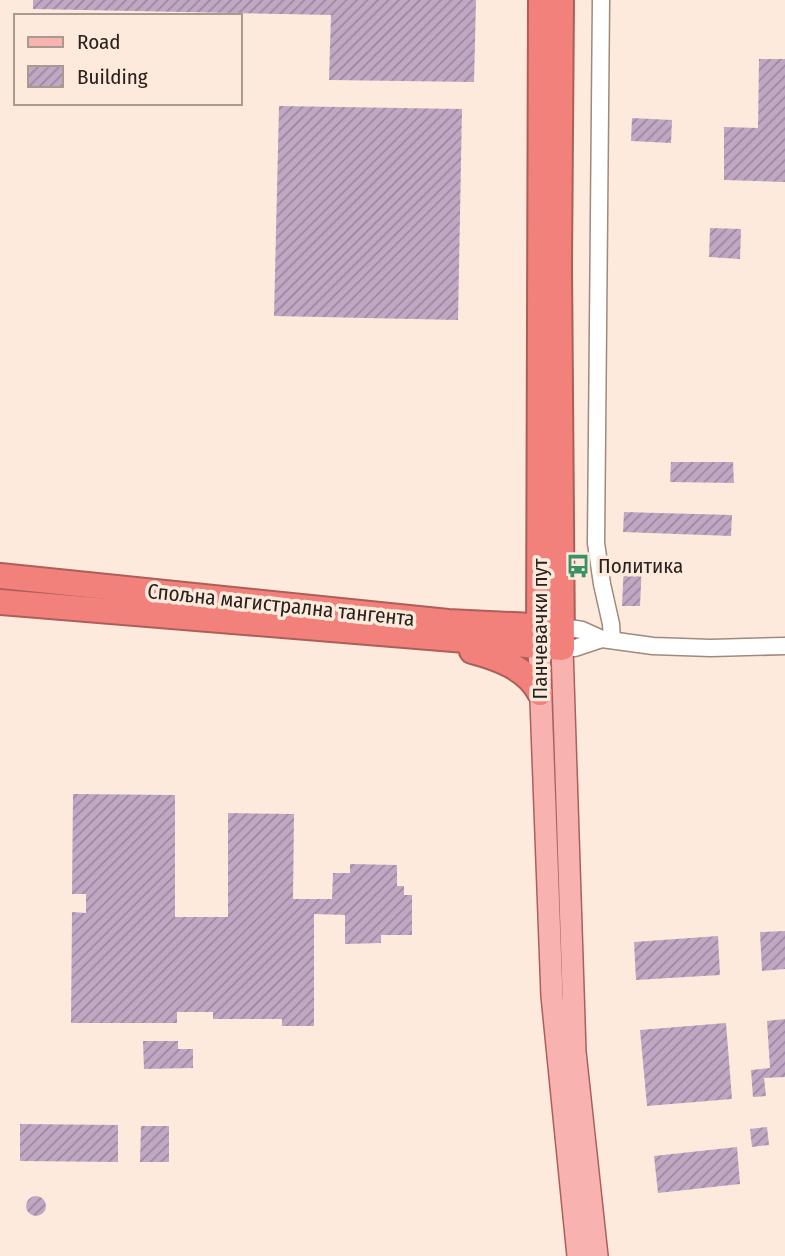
<svg xmlns="http://www.w3.org/2000/svg" width="785" height="1256" viewBox="0 0 785 1256" font-family="'Fira Sans Condensed',sans-serif">
<defs>
<pattern id="building-hatch" width="6" height="6" patternUnits="userSpaceOnUse" patternTransform="scale(1.75)"><rect width="6" height="6" fill="#c0a7c3"/><path d="M-1 1l2-2M0 6l6-6M5 7l2-2" fill="none" stroke="#9c889e"/></pattern>
</defs>
<rect width="100%" height="100%" fill="#fdeadd"/>
<!-- building -->
<g fill="url(#building-hatch)">
<path d="M 33,0 L 476,0 L 474,82 L 329,80 L 331,15 L 33,9 Z"/>
<path d="M 759,59 L 785,59 L 785,182 L 724,180 L 724,127 L 758,128 Z"/>
<path d="M 279,106 L 462,109 L 458,320 L 274,316 Z"/>
<path d="M 632,118 L 672,120 L 671,143 L 631,141 Z"/>
<path d="M 710,228 L 741,229 L 740,259 L 709,257 Z"/>
<path d="M 671,462 L 733,462 L 734,483 L 670,482 Z"/>
<path d="M 624,512 L 732,515 L 731,536 L 623,532 Z"/>
<path d="M 624,562 L 642,563 L 640,606 L 622,606 Z"/>
<path d="M 73,794 L 175,795 L 175,917 L 228,917 L 228,813 L 294,814 L 293,899 L 332,899 L 333,873 L 350,873 L 350,864 L 397,865 L 397,886 L 404,886 L 404,895 L 412,895 L 412,935 L 381,935 L 381,943 L 345,944 L 345,915 L 314,914 L 314,1026 L 282,1026 L 282,1019 L 213,1019 L 213,1012 L 177,1012 L 177,1023 L 71,1023 L 72,912 L 86,913 L 86,894 L 72,894 Z"/>
<path d="M 785,931 L 785,969 L 762,971 L 760,932 Z"/>
<path d="M 718,936 L 720,975 L 636,980 L 634,942 Z"/>
<path d="M 785,1019 L 785,1077 L 764,1078 L 766,1096 L 753,1097 L 751,1070 L 770,1068 L 767,1021 Z"/>
<path d="M 726,1023 L 732,1099 L 647,1106 L 640,1030 Z"/>
<path d="M 143,1041 L 178,1041 L 178,1049 L 193,1049 L 193,1068 L 144,1069 Z"/>
<path d="M 20,1124 L 118,1125 L 118,1162 L 20,1161 Z"/>
<path d="M 141,1126 L 169,1126 L 169,1162 L 140,1162 Z"/>
<path d="M 767,1127 L 769,1145 L 752,1147 L 750,1129 Z"/>
<path d="M 737,1147 L 740,1184 L 658,1193 L 654,1156 Z"/>
<circle cx="36" cy="1206" r="10"/>
</g>
<g fill="none" stroke-linecap="round" stroke-linejoin="round">
<!-- minor casing -->
<g stroke="#9f8a7b" stroke-width="19">
<g id="minor">
<path d="M 601,0 L 596,543 L 602,584 L 611,624 L 612,640"/>
<path d="M 563,627 L 582,630 L 602,639 L 653,646 L 711,648 L 785,646"/>
<path d="M 562,648 L 575,648 L 602,639"/>
</g>
</g>
<!-- major casing -->
<g stroke="#ac5f59" stroke-width="24">
<g id="major">
<path d="M 539,647 L 552,996 L 578,1256"/>
<path d="M 562,648 L 575,1052 L 597,1256"/>
</g>
</g>
<!-- highway casing -->
<g stroke="#ac5f59" stroke-width="28">
<g id="highway">
<path d="M 0,576 L 448,622 L 555,627"/>
<path d="M 0,602 L 562,648 L 559,265 L 561,0"/>
<path d="M 539,647 L 541,0"/>
<path d="M 472,651 C 498,658 527,668 540,693"/>
</g>
</g>
<!-- minor -->
<use href="#minor" stroke="#fff" stroke-width="16"/>
<!-- major -->
<use href="#major" stroke="#f8b3b0" stroke-width="21"/>
<!-- highway -->
<use href="#highway" stroke="#f3817b" stroke-width="24"/>
</g>
<!-- icons -->
<defs>
<g id="bus-bare" transform="scale(1.89)"><path d="M-5-6H5V4H4V6H2V4H-2V6H-4V4H-5ZM-3.5-4V0h7V-4ZM-3.5 1.2v1.5H-2V1.2ZM2 1.2v1.5H3.5V1.2Z" fill="#3a9165" stroke="#fdeadd" stroke-width="2.5" paint-order="stroke"/></g>
</defs>
<g fill-rule="evenodd">
<use href="#bus-bare" x="578" y="566"/>
</g>
<g text-anchor="middle" dominant-baseline="central" stroke-width="7" stroke-linejoin="round" paint-order="stroke">
<!-- poi labels -->
<g font-size="21" fill="#29211b" stroke="#fdeadd" text-anchor="start">
<text x="598" y="566">Политика</text>
</g>
<!-- street labels -->
<g font-size="21" fill="#29211b" stroke="#fdeadd">
<text transform="translate(281 605) rotate(6)">Спољна магистрална тангента</text>
<text transform="translate(540 629) rotate(-90)">Панчевачки пут</text>
</g>
</g>
<!-- legend -->
<rect x="14" y="14" width="228" height="91" fill="#fdeadd" stroke="#a89a8f" stroke-width="2"/>
<rect x="28" y="37" width="35" height="10" fill="#f8b3b0" stroke="#a89a8f" stroke-width="2"/>
<text x="77" y="49" font-size="21" fill="#29211b">Road</text>
<rect x="28" y="66" width="35" height="21" fill="url(#building-hatch)" stroke="#a89a8f" stroke-width="2"/>
<text x="77" y="84" font-size="21" fill="#29211b">Building</text>
</svg>
